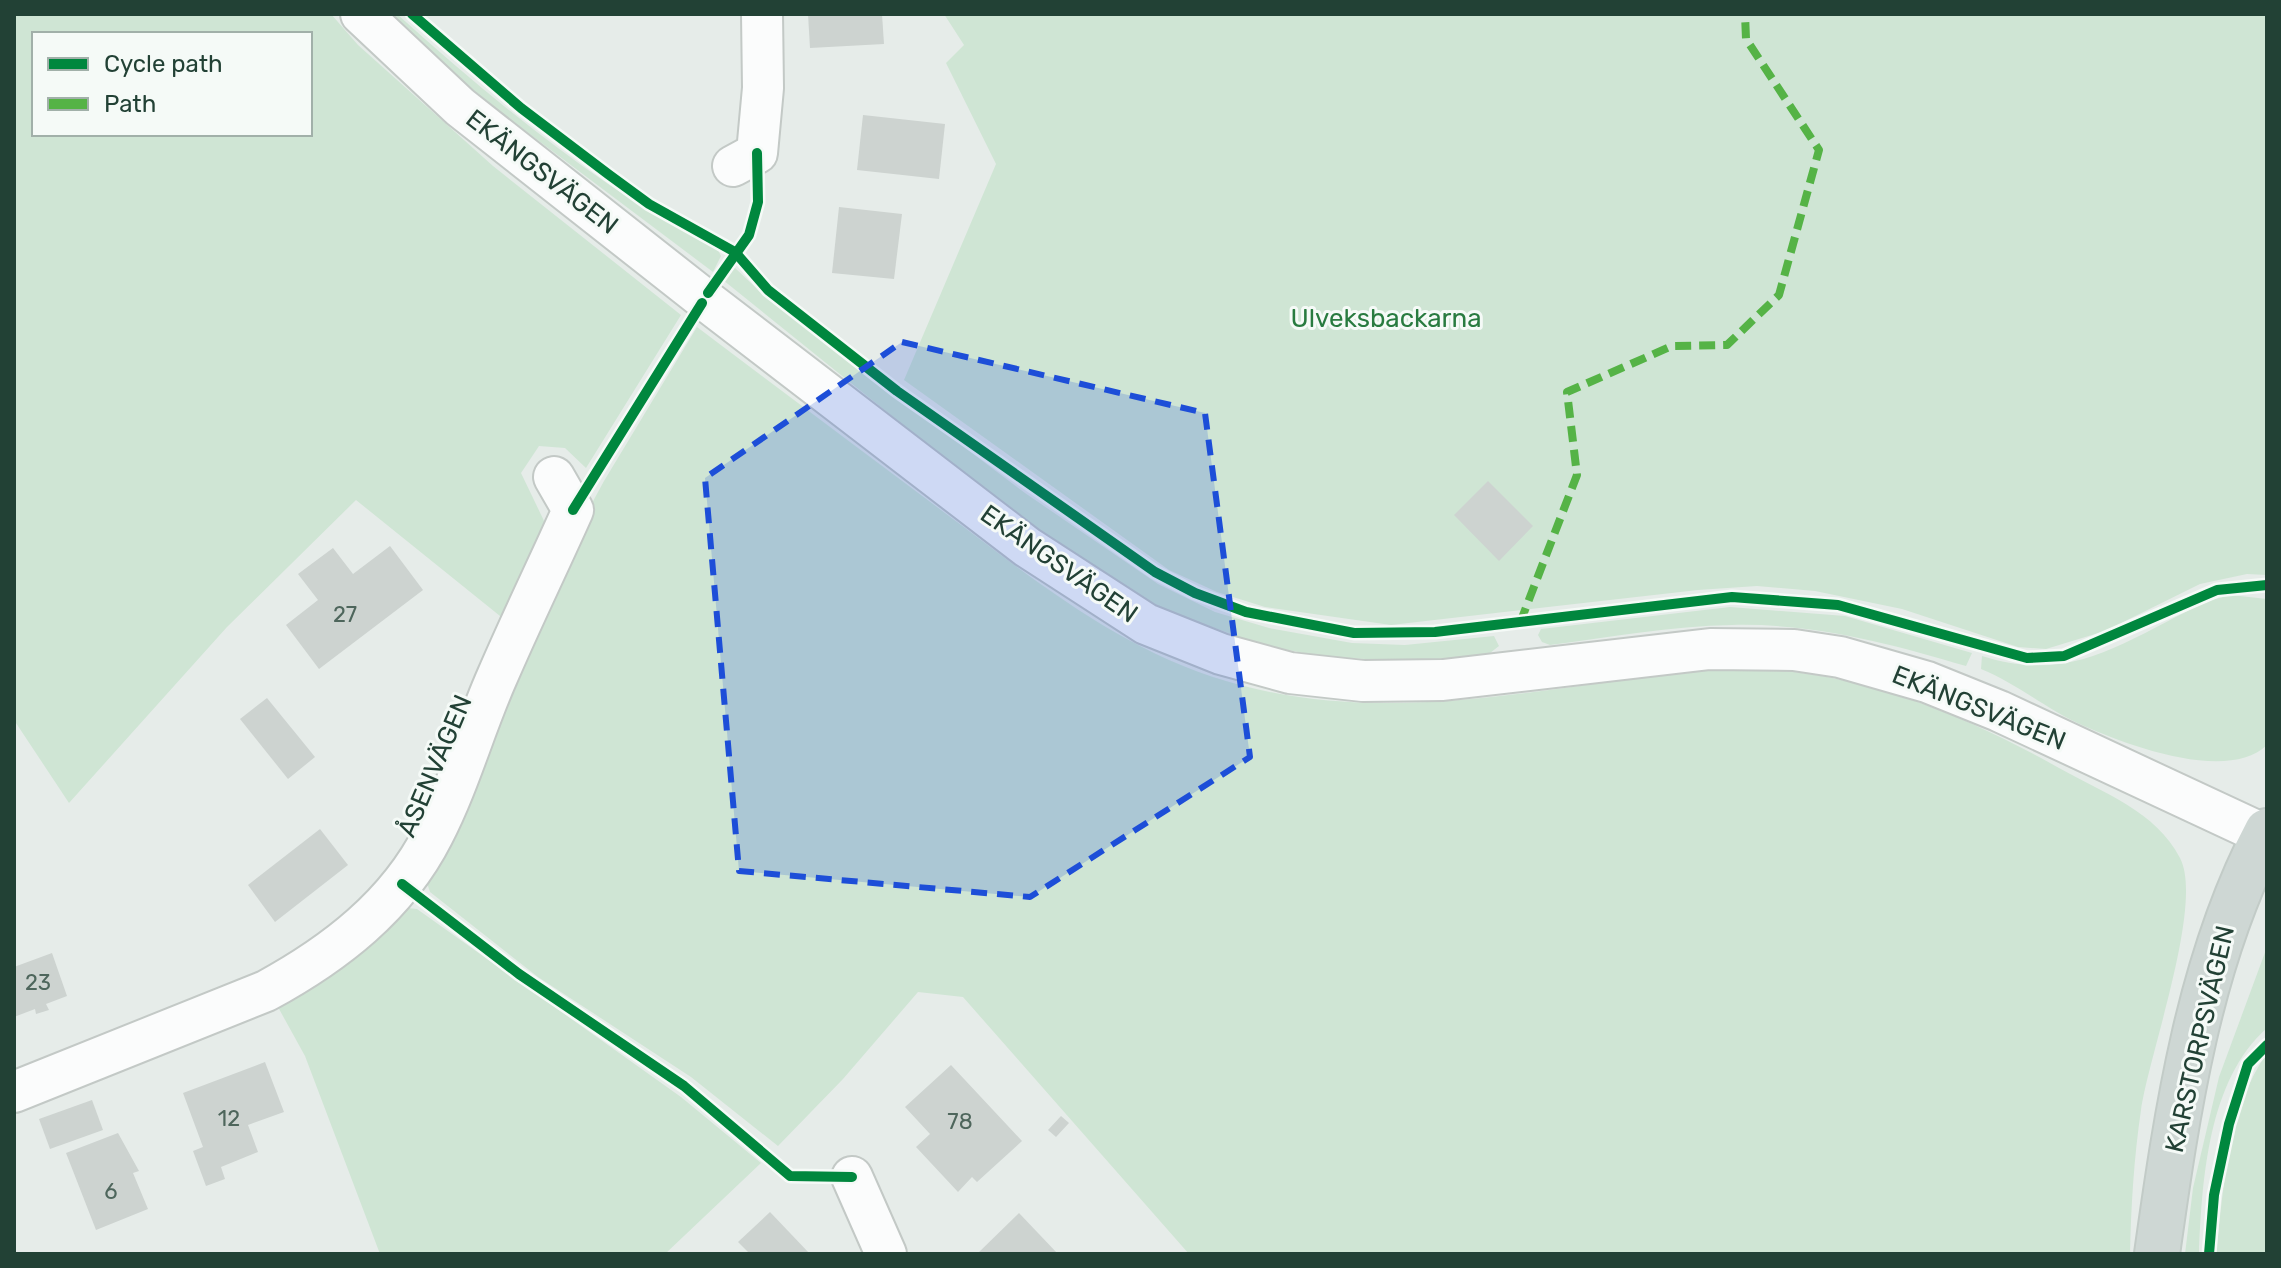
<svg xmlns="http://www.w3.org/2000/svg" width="2281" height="1268" viewBox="0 0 2281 1268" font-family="Rubik,sans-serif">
<rect width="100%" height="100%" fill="#e6ece9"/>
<!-- green -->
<g fill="#cfe5d4" fill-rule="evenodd">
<path d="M 14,14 L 331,14 L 358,45 L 493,166 L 681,315 L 586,468 L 565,448 L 539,446 L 521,473 L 546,525 L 505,620 L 356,500 L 227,627 L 69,803 L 14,720 ZM 34,34 L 310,34 L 310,134 L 34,134 Z"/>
<path d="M 388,14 L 397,14 C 497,104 598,187 718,250 L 721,256 L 713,272 L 471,90 Z"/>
<path d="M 944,14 L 2267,14 L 2267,575 L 2247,574 L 2200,584 L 2105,631 L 2046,649 L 2018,647 L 1902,609 L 1815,591 L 1757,586 L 1698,590 L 1391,625 L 1265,607 L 1217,592 L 1169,570 L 904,380 L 996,164 L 946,63 L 964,45 Z"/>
<path d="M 734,267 L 768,299 L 1025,493 L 1158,584 L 1215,612 L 1269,628 L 1352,643 L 1405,645 L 1494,636 L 1499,646 L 1490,653 L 1458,658 L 1394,661 L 1319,656 L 1262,645 L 1170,612 L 1112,581 L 1064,548 L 928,445 L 723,280 Z"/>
<path d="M 697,327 C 779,389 862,451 945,513 C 1032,578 1120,650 1226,681 C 1348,718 1470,701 1594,684 C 1647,676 1704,666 1758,669 C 1866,674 1966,716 2059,768 C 2103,793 2156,811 2180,858 C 2204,904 2149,1054 2141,1110 C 2134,1157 2131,1207 2130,1254 L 1189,1254 L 963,997 L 918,992 L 843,1079 L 778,1146 L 691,1077 L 538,977 L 430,892 L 425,877 L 553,575 L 604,481 Z"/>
<path d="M 2231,595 L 2267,599 L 2267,745 C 2228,783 2127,745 2084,726 C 2047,710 2018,684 1981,669 L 1982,656 C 2077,686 2128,637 2211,600 Z"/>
<path d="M 1730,607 L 1845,616 L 1972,653 L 1966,666 C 1889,643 1813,623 1732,625 C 1671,626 1610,637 1550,645 L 1542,642 L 1538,635 L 1541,629 Z"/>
<path d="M 398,907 L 417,909 L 681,1097 L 761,1163 L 665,1254 L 380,1254 L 305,1056 L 273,998 Z"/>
<path d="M 2267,947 L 2267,1028 C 2208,1080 2202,1180 2199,1254 L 2185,1254 L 2193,1188 L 2219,1077 Z"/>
<path d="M 2267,1053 L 2267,1254 L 2216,1254 C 2224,1186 2227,1110 2267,1053 Z"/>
</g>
<!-- building -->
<g fill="#cdd3d0">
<path d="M 808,14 L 882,14 L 884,44 L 810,48 Z"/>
<path d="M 863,115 L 945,124 L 939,179 L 857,170 Z"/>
<path d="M 839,207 L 902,214 L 894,279 L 832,273 Z"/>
<path d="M 1488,481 L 1533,526 L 1499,561 L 1454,515 Z"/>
<path d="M 390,546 L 423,590 L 319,669 L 286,625 L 318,600 L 298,574 L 333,548 L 353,574 Z"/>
<path d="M 267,698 L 315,757 L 288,779 L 240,719 Z"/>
<path d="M 320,829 L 348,865 L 275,922 L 248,885 Z"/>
<path d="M 52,953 L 67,996 L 46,1004 L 49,1010 L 36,1014 L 35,1009 L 14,1017 L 14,967 Z"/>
<path d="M 265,1062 L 284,1112 L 248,1125 L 258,1152 L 221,1167 L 225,1179 L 206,1186 L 193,1151 L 203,1147 L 183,1093 Z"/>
<path d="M 951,1065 L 1022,1141 L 977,1182 L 972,1177 L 958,1192 L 916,1147 L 930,1134 L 905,1107 Z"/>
<path d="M 92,1100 L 103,1130 L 50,1149 L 39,1119 Z"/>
<path d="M 1061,1116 L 1069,1123 L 1056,1137 L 1048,1130 Z"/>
<path d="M 118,1133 L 139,1171 L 133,1173 L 148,1209 L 96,1230 L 66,1153 Z"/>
<path d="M 770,1212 L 810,1254 L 750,1254 L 738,1242 Z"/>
<path d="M 1019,1213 L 1058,1254 L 977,1254 Z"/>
</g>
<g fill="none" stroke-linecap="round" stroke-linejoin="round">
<!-- minor casing -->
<g stroke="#c3c9c6" stroke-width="44">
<g id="minor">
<path d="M 361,14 L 460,107 L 704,299 L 1027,547 L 1146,624 L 1221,654 L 1290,673 L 1363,681 L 1443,680 L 1710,649 L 1794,650 L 1840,657 L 1927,682 L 1999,711 L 2267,836"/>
<path d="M 733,166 L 757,153 L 763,88 L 762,14"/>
<path d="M 14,1092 L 266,991 C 334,954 397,906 433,835 C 459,785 474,729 497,677 C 521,621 548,566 573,510 L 554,477"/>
<path d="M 852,1177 L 886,1254"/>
</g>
</g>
<!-- major casing -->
<g stroke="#c2cbc7" stroke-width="48">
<path id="major" d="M 2157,1254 C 2177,1112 2199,959 2267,831"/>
</g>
<!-- minor -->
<use href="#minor" stroke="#fbfcfc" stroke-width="40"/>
<!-- major -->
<use href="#major" stroke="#ced7d4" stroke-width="44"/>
<!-- quiet -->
<path stroke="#55b346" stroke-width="8" stroke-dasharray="16 8" stroke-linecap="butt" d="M 1520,623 L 1577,475 L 1567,392 L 1672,346 L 1727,345 L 1779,295 L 1819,150 L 1746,39 L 1745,14"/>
<!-- cycleway casing -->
<g stroke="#f5faf7" stroke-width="15">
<g id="cycleway">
<path d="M 412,14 L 521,108 L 608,174 L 649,204 L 735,252 L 768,290 L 897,391 L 1155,572 L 1195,593 L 1246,612 L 1354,633 L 1435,632 L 1732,597 L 1838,605 L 2027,658 L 2064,656 L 2217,590 L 2267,585"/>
<path d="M 708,293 L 749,235 L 758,202 L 757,153"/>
<path d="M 573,510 L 702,303"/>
<path d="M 402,884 L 519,974 L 684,1086 L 790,1176 L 852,1177"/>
<path d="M 2209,1254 L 2214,1195 L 2229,1124 L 2248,1064 L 2267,1045"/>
</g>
</g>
<!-- cycleway -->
<use href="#cycleway" stroke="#00873e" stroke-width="10"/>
</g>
<!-- marked area -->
<path fill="#1d4ed8" fill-opacity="0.2" stroke="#1d4ed8" stroke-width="6" stroke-dasharray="16 10" stroke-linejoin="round" d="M 902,342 L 1205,413 L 1250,757 L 1030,897 L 739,871 L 705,478 Z"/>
<g text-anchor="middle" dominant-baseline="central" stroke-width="6" stroke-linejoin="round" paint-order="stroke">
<!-- number labels -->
<g font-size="22" fill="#4e665c">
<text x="345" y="614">27</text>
<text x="38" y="982">23</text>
<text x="229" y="1118">12</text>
<text x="960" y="1121">78</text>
<text x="111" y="1191">6</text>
</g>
<!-- street labels -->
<g font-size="26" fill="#224135" stroke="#f5faf7">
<text transform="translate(542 172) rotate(38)">EKÄNGSVÄGEN</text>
<text transform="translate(1059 564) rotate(35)">EKÄNGSVÄGEN</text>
<text transform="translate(1979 708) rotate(22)">EKÄNGSVÄGEN</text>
<text transform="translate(435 766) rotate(-67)">ÅSENVÄGEN</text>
<text transform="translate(2200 1039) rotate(-77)">KARSTORPSVÄGEN</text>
</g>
<!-- park labels -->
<g font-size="26" fill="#297b40" stroke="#f5faf7">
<text x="1386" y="318">Ulveksbackarna</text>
</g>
</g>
<!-- border -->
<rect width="2281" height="1268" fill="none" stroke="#224135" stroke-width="32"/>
<!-- legend -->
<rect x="32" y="32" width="280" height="104" fill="#f5faf7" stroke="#a1b0a9" stroke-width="2"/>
<rect x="48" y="58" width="40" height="12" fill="#00873e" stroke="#a1b0a9" stroke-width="2"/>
<text x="104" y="72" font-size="24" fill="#224135">Cycle path</text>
<rect x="48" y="98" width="40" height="12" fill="#55b346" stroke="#a1b0a9" stroke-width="2"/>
<text x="104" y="112" font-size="24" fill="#224135">Path</text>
</svg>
